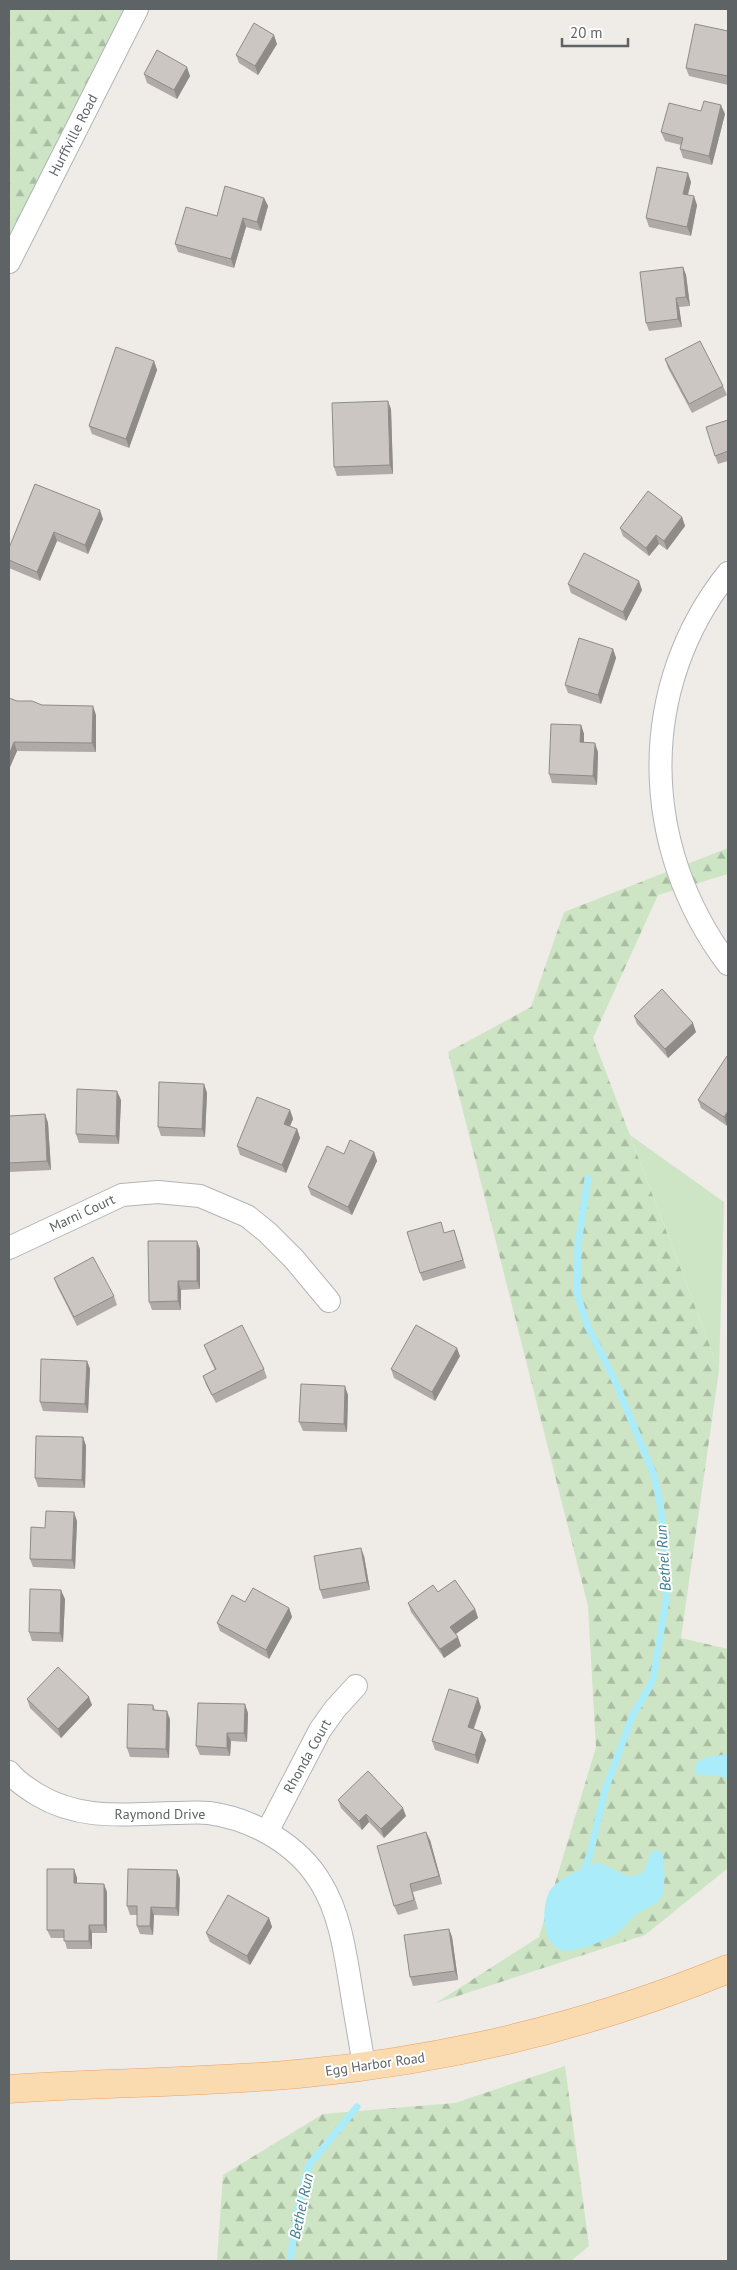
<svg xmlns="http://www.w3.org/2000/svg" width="737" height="2270" viewBox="0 0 737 2270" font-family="'PT Sans',sans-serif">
<defs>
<pattern id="forest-firs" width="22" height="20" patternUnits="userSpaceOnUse" patternTransform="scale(1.25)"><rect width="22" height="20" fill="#cde5c4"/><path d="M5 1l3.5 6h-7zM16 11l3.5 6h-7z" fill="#aabda3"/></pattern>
</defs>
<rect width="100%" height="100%" fill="#efebe6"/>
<!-- green -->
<path fill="#cde5c4" d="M 630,1135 L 724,1202 L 719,1370 Z"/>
<!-- forest -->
<g fill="url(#forest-firs)">
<path d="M 9,9 L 141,9 L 9,270 Z"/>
<path d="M 728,848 L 728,874 L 658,895 L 593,1038 L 719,1370 L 681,1638 L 728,1649 L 728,1868 L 645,1935 L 436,2003 L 539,1937 L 596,1747 L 588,1606 L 448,1052 L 531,1007 L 564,912 Z"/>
<path d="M 565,2066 L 589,2246 L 571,2261 L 217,2261 L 223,2175 L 323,2114 L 455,2103 Z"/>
</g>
<!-- water -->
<g fill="#abecfa">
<path d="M 728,1754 L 728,1781 L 725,1777 L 696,1774 L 696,1764 L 703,1758 Z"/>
<path d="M 657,1850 L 663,1854 C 664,1866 666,1883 662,1896 C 659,1904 645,1909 638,1913 C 630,1919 624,1928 616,1934 C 608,1940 575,1952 565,1951 C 541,1948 540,1905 551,1889 C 559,1879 578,1870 590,1865 C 603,1859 616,1874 629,1876 C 633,1877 639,1874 643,1873 L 651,1853 Z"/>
</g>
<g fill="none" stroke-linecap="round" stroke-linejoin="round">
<!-- stream -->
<g stroke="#abecfa" stroke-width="7">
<path d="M 582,1875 L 590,1854 L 605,1790 L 632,1717 L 653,1680 L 666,1600 L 667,1572 L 660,1503 L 654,1475 L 615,1381 L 588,1327 L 577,1294 L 578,1244 L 588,1178"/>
<path d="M 290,2261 L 299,2201 L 309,2165 L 357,2107"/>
</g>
<!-- minor casing -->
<g stroke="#b1b5b7" stroke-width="24">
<g id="minor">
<path d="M 9,262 L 137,9"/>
<path d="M 728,573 C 636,689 640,847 728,964"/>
<path d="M 9,1248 L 122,1195 L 158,1192 L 200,1196 L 247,1216 L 267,1232 L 294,1259 L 329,1301"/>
<path d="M 9,1772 C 17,1782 28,1789 38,1795 C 82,1821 126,1814 175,1813 C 186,1813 198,1812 209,1813 C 252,1819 298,1844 321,1883 C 340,1914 345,1952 351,1988 C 355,2014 360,2040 364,2066"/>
<path d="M 267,1832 L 320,1730 L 335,1709 L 356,1686"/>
</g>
</g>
<!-- major casing -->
<g stroke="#eaa164" stroke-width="29">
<path id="major" d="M 9,2089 C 108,2082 208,2083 307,2073 C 452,2059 594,2024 728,1969"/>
</g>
<!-- minor -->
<use href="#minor" stroke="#fff" stroke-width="22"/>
<!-- major -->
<use href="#major" stroke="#fadbaf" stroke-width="28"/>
</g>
<!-- wall -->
<g fill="#afaaa7">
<path d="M 728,31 L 728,85 L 689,76 L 686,68 Z"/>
<path d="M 277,44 L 258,75 L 239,63 L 236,55 Z"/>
<path d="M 144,74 L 190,76 L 177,99 L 147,83 Z"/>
<path d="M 701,111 L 725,114 L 712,165 L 683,158 L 680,149 L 681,145 L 665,141 L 661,132 Z"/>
<path d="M 691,182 L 688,195 L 697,205 L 691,236 L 649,227 L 646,218 Z"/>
<path d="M 264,198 L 268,206 L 261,231 L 246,227 L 234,268 L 178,252 L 175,244 L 217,216 Z"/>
<path d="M 683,267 L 686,275 L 690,306 L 679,307 L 682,327 L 649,331 L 646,323 Z"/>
<path d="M 665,359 L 723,386 L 727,395 L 692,413 L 668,368 Z"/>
<path d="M 154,361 L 157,370 L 129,448 L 92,434 L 89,426 Z"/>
<path d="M 391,409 L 393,474 L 337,476 L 334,467 Z"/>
<path d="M 728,420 L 728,461 L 718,464 L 715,456 Z"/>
<path d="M 35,484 L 103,519 L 88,554 L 57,541 L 40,581 L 9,568 L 9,548 Z"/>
<path d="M 682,517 L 685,526 L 667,550 L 659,544 L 649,556 L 623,536 L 620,528 Z"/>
<path d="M 568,584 L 642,590 L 626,621 L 571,593 Z"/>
<path d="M 613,649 L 616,658 L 601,704 L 568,693 L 565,685 Z"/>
<path d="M 9,698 L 17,701 L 96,715 L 96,752 L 17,751 L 10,767 L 9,767 Z"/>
<path d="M 581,725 L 584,734 L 584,743 L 598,752 L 597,785 L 552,783 L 549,774 Z"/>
<path d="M 634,1016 L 696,1032 L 668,1058 L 637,1024 Z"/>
<path d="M 728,1057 L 727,1126 L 701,1108 L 698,1100 Z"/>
<path d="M 204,1084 L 207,1093 L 205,1137 L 161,1136 L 158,1127 Z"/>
<path d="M 121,1100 L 119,1144 L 79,1143 L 76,1134 Z"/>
<path d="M 290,1110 L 293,1119 L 290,1126 L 297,1129 L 300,1138 L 286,1173 L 240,1155 L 237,1146 Z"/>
<path d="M 45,1114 L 48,1123 L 51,1170 L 9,1172 L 9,1116 Z"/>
<path d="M 374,1152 L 377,1161 L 352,1215 L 311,1195 L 308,1187 L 344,1154 Z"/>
<path d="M 454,1230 L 466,1268 L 423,1281 L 420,1273 Z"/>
<path d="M 200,1249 L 200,1289 L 181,1290 L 181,1310 L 152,1310 L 149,1302 Z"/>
<path d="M 54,1278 L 114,1296 L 117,1305 L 77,1326 L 57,1286 Z"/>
<path d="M 204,1345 L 264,1369 L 267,1378 L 216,1403 L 206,1385 L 203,1376 L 215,1370 L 207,1353 Z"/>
<path d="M 460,1356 L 435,1401 L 394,1378 L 391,1369 Z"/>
<path d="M 87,1361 L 90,1369 L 88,1413 L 43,1411 L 40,1402 Z"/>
<path d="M 348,1395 L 347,1432 L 303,1431 L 299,1422 Z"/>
<path d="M 83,1437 L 86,1446 L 85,1488 L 38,1487 L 35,1478 Z"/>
<path d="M 77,1521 L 75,1569 L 33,1567 L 30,1559 L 45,1528 Z"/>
<path d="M 364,1556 L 370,1590 L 323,1599 L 320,1590 Z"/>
<path d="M 438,1592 L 475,1609 L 478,1618 L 456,1634 L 461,1646 L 444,1658 L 411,1612 L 408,1603 Z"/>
<path d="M 65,1599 L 63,1642 L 32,1641 L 29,1632 Z"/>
<path d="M 245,1602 L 289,1608 L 292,1617 L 269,1659 L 220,1631 L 217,1623 Z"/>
<path d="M 27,1699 L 92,1705 L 61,1738 L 30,1708 Z"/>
<path d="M 153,1705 L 155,1710 L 170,1719 L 169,1758 L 130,1757 L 127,1748 Z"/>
<path d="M 481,1707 L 474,1729 L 482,1732 L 486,1740 L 478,1764 L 435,1750 L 432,1741 Z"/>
<path d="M 248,1713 L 247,1742 L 231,1741 L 230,1756 L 200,1755 L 196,1746 Z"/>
<path d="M 338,1800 L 406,1816 L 384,1838 L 369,1822 L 362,1830 L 341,1808 Z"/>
<path d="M 430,1840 L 442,1884 L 413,1892 L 418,1909 L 398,1915 L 394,1906 Z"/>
<path d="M 74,1869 L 77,1878 L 77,1883 L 107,1892 L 107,1933 L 92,1933 L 92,1949 L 67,1949 L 64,1938 L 51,1938 L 47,1930 Z"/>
<path d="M 177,1870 L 180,1879 L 179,1916 L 154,1915 L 153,1935 L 140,1934 L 137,1926 L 137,1915 L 130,1915 L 127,1906 Z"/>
<path d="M 269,1918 L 272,1927 L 250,1965 L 210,1942 L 206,1933 Z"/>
<path d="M 449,1929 L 452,1937 L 458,1980 L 413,1986 L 410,1977 Z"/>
</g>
<!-- shaded-wall -->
<g fill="#8e8b88">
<path d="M 274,35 L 277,44 L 258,75 L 255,66 Z"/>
<path d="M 187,67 L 190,76 L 177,99 L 174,90 Z"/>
<path d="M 721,105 L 725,114 L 712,165 L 709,156 Z"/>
<path d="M 688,173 L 691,182 L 686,202 L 683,194 Z"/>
<path d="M 694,196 L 697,205 L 691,236 L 687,227 Z"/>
<path d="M 264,198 L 268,206 L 261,231 L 257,222 Z"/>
<path d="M 243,218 L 246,227 L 234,268 L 231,259 Z"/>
<path d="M 683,267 L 686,275 L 690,306 L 686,297 Z"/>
<path d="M 676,298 L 679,307 L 682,327 L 678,319 Z"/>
<path d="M 154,361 L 157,370 L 129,448 L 126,439 Z"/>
<path d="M 388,401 L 391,409 L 393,474 L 390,465 Z"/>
<path d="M 100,510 L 103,519 L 88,554 L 85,545 Z"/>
<path d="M 682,517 L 685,526 L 667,550 L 664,541 Z"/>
<path d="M 54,532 L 57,541 L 40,581 L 37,572 Z"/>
<path d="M 656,535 L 659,544 L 649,556 L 646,548 Z"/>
<path d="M 639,581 L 642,590 L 626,621 L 623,612 Z"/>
<path d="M 613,649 L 616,658 L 601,704 L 598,695 Z"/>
<path d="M 93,706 L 96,715 L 96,752 L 92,743 Z"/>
<path d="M 581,725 L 584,734 L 584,751 L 580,742 Z"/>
<path d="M 14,742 L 17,751 L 10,767 L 9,763 L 9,755 Z"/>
<path d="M 595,743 L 598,752 L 597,785 L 593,776 Z"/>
<path d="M 693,1023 L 696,1032 L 668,1058 L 665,1049 Z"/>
<path d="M 204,1084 L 207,1093 L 205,1137 L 202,1129 Z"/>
<path d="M 117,1091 L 121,1100 L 119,1144 L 116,1136 Z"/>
<path d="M 290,1110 L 293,1119 L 287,1133 L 284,1124 Z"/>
<path d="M 728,1111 L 728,1125 L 727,1126 L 724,1117 Z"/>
<path d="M 45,1114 L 48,1123 L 51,1170 L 47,1161 Z"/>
<path d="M 297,1129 L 300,1138 L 286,1173 L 282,1165 Z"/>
<path d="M 374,1152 L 377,1161 L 352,1215 L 348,1207 Z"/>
<path d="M 197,1241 L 200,1249 L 200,1289 L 197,1281 Z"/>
<path d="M 178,1281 L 181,1290 L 181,1310 L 178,1301 Z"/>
<path d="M 457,1348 L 460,1356 L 435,1401 L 432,1392 Z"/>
<path d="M 87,1361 L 90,1369 L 88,1413 L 85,1404 Z"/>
<path d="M 345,1386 L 348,1395 L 347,1432 L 344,1424 Z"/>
<path d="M 83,1437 L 86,1446 L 85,1488 L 82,1480 Z"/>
<path d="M 74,1512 L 77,1521 L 75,1569 L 72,1560 Z"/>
<path d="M 361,1548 L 364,1556 L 370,1590 L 367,1582 Z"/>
<path d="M 61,1590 L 65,1599 L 63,1642 L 60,1633 Z"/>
<path d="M 289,1608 L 292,1617 L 269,1659 L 266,1650 Z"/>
<path d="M 475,1609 L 478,1618 L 454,1635 L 450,1627 Z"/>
<path d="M 458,1637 L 461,1646 L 444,1658 L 440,1649 Z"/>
<path d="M 89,1697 L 92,1705 L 61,1738 L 58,1729 Z"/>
<path d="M 478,1698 L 481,1707 L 471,1735 L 468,1727 Z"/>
<path d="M 245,1704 L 248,1713 L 247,1742 L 244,1733 Z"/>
<path d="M 167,1711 L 170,1719 L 169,1758 L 166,1749 Z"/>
<path d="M 482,1732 L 486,1740 L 478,1764 L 475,1755 Z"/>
<path d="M 227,1733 L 231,1741 L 230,1756 L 227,1748 Z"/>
<path d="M 403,1808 L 406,1816 L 384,1838 L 381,1829 Z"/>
<path d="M 366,1814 L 369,1822 L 362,1830 L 359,1821 Z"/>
<path d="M 426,1832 L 430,1840 L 442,1884 L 439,1876 Z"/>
<path d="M 74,1869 L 77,1878 L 77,1892 L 74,1883 Z"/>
<path d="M 177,1870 L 180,1879 L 179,1916 L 176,1908 Z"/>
<path d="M 104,1884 L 107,1892 L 107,1933 L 104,1925 Z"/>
<path d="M 151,1907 L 154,1915 L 153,1935 L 150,1926 Z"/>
<path d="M 269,1918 L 272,1927 L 250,1965 L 247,1956 Z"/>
<path d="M 89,1925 L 92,1933 L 92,1949 L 89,1941 Z"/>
<path d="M 449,1929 L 452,1937 L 458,1980 L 455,1971 Z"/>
</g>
<!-- building -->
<g fill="#cbc6c2" stroke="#8e8b88">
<path d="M 254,23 L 274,35 L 255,66 L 236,55 Z"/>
<path d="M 695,24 L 728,31 L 728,76 L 686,68 Z"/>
<path d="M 157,50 L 187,67 L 174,90 L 144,74 Z"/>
<path d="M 704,101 L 721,105 L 709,156 L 680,149 L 683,138 L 661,132 L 669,103 L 701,111 Z"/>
<path d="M 657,167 L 688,173 L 683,194 L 694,196 L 687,227 L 646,218 Z"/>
<path d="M 225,186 L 264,198 L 257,222 L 243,218 L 231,259 L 175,244 L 186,207 L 217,216 Z"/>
<path d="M 683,267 L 686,297 L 676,298 L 678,319 L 646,323 L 640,272 Z"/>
<path d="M 700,341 L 723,386 L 689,404 L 665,359 Z"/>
<path d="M 116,347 L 154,361 L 126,439 L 89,426 Z"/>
<path d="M 388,401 L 390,465 L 334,467 L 332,403 Z"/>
<path d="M 728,420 L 728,451 L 715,456 L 706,427 Z"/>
<path d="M 35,484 L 100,510 L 85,545 L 54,532 L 37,572 L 9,560 L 9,548 Z"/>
<path d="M 648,491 L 682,517 L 664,541 L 656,535 L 646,548 L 620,528 Z"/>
<path d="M 584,553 L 639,581 L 623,612 L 568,584 Z"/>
<path d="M 579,638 L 613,649 L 598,695 L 565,685 Z"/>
<path d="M 9,698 L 17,701 L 32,701 L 42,705 L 93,706 L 92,743 L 14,742 L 9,755 Z"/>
<path d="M 551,724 L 581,725 L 580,742 L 595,743 L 593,776 L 549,774 Z"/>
<path d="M 662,989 L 693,1023 L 665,1049 L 634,1016 Z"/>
<path d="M 727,1056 L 728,1057 L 728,1111 L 724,1117 L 698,1100 Z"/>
<path d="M 159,1082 L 204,1084 L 202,1129 L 158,1127 Z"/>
<path d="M 77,1089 L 117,1091 L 116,1136 L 76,1134 Z"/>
<path d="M 257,1097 L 290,1110 L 284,1124 L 297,1129 L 282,1165 L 237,1146 Z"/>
<path d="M 45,1114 L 47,1161 L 9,1163 L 9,1116 Z"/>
<path d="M 350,1140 L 374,1152 L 348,1207 L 308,1187 L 327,1146 L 344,1154 Z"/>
<path d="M 441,1222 L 444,1233 L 454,1230 L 463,1260 L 420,1273 L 407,1232 Z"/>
<path d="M 148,1241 L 197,1241 L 197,1281 L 178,1281 L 178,1301 L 149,1302 Z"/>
<path d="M 93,1257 L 114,1296 L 74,1317 L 54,1278 Z"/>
<path d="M 242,1325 L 264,1369 L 212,1395 L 203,1376 L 216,1369 L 204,1345 Z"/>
<path d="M 416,1325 L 457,1348 L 432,1392 L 391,1369 Z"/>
<path d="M 41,1359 L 87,1361 L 85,1404 L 40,1402 Z"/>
<path d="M 301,1384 L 345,1386 L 344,1424 L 299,1422 Z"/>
<path d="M 36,1436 L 83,1437 L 82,1480 L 35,1478 Z"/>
<path d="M 46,1511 L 74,1512 L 72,1560 L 30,1559 L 31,1527 L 45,1528 Z"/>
<path d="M 361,1548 L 367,1582 L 320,1590 L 314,1556 Z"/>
<path d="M 455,1580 L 475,1609 L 450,1627 L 458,1637 L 440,1649 L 408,1603 L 433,1585 L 438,1592 Z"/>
<path d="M 253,1588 L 289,1608 L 266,1650 L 217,1623 L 232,1595 L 245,1602 Z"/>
<path d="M 30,1589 L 61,1590 L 60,1633 L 29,1632 Z"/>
<path d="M 58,1667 L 89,1697 L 58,1729 L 27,1699 Z"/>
<path d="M 449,1689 L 478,1698 L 468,1727 L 482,1732 L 475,1755 L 432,1741 Z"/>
<path d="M 198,1703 L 245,1704 L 244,1733 L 227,1733 L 227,1748 L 196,1746 Z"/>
<path d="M 128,1704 L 153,1705 L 153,1710 L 167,1711 L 166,1749 L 127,1748 Z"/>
<path d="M 368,1771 L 403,1808 L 381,1829 L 366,1814 L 359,1821 L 338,1800 Z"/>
<path d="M 426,1832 L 439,1876 L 410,1884 L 414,1900 L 394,1906 L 377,1846 Z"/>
<path d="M 47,1869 L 74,1869 L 74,1883 L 104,1884 L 104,1925 L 89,1925 L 89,1941 L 64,1941 L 64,1930 L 47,1930 Z"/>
<path d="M 128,1869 L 177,1870 L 176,1908 L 151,1907 L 150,1926 L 137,1926 L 137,1906 L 127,1906 Z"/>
<path d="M 228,1895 L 269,1918 L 247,1956 L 206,1933 Z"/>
<path d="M 449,1929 L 455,1971 L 410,1977 L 404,1935 Z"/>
</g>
<g text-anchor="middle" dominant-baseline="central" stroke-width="4" stroke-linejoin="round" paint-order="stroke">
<!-- street labels -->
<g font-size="14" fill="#5e6365" stroke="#fff">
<text transform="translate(73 135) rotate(-63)">Hurffville Road</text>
<text transform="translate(82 1213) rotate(-25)">Marni Court</text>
<text transform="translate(307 1756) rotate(-61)">Rhonda Court</text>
<text x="160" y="1814">Raymond Drive</text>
<text transform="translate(375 2064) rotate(-8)">Egg Harbor Road</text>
</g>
<!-- water labels -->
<g font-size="15" font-style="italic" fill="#3f7d92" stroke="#fff">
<text transform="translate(663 1558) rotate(-94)">Bethel Run</text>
<text transform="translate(301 2206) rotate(-78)">Bethel Run</text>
</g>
</g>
<!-- border -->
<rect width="737" height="2270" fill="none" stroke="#5e6365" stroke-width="20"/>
<!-- scale -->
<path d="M562 38v8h66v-8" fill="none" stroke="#5e6365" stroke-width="2.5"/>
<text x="570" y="38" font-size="15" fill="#5e6365" stroke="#ffffff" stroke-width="4" paint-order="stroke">20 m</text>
</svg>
